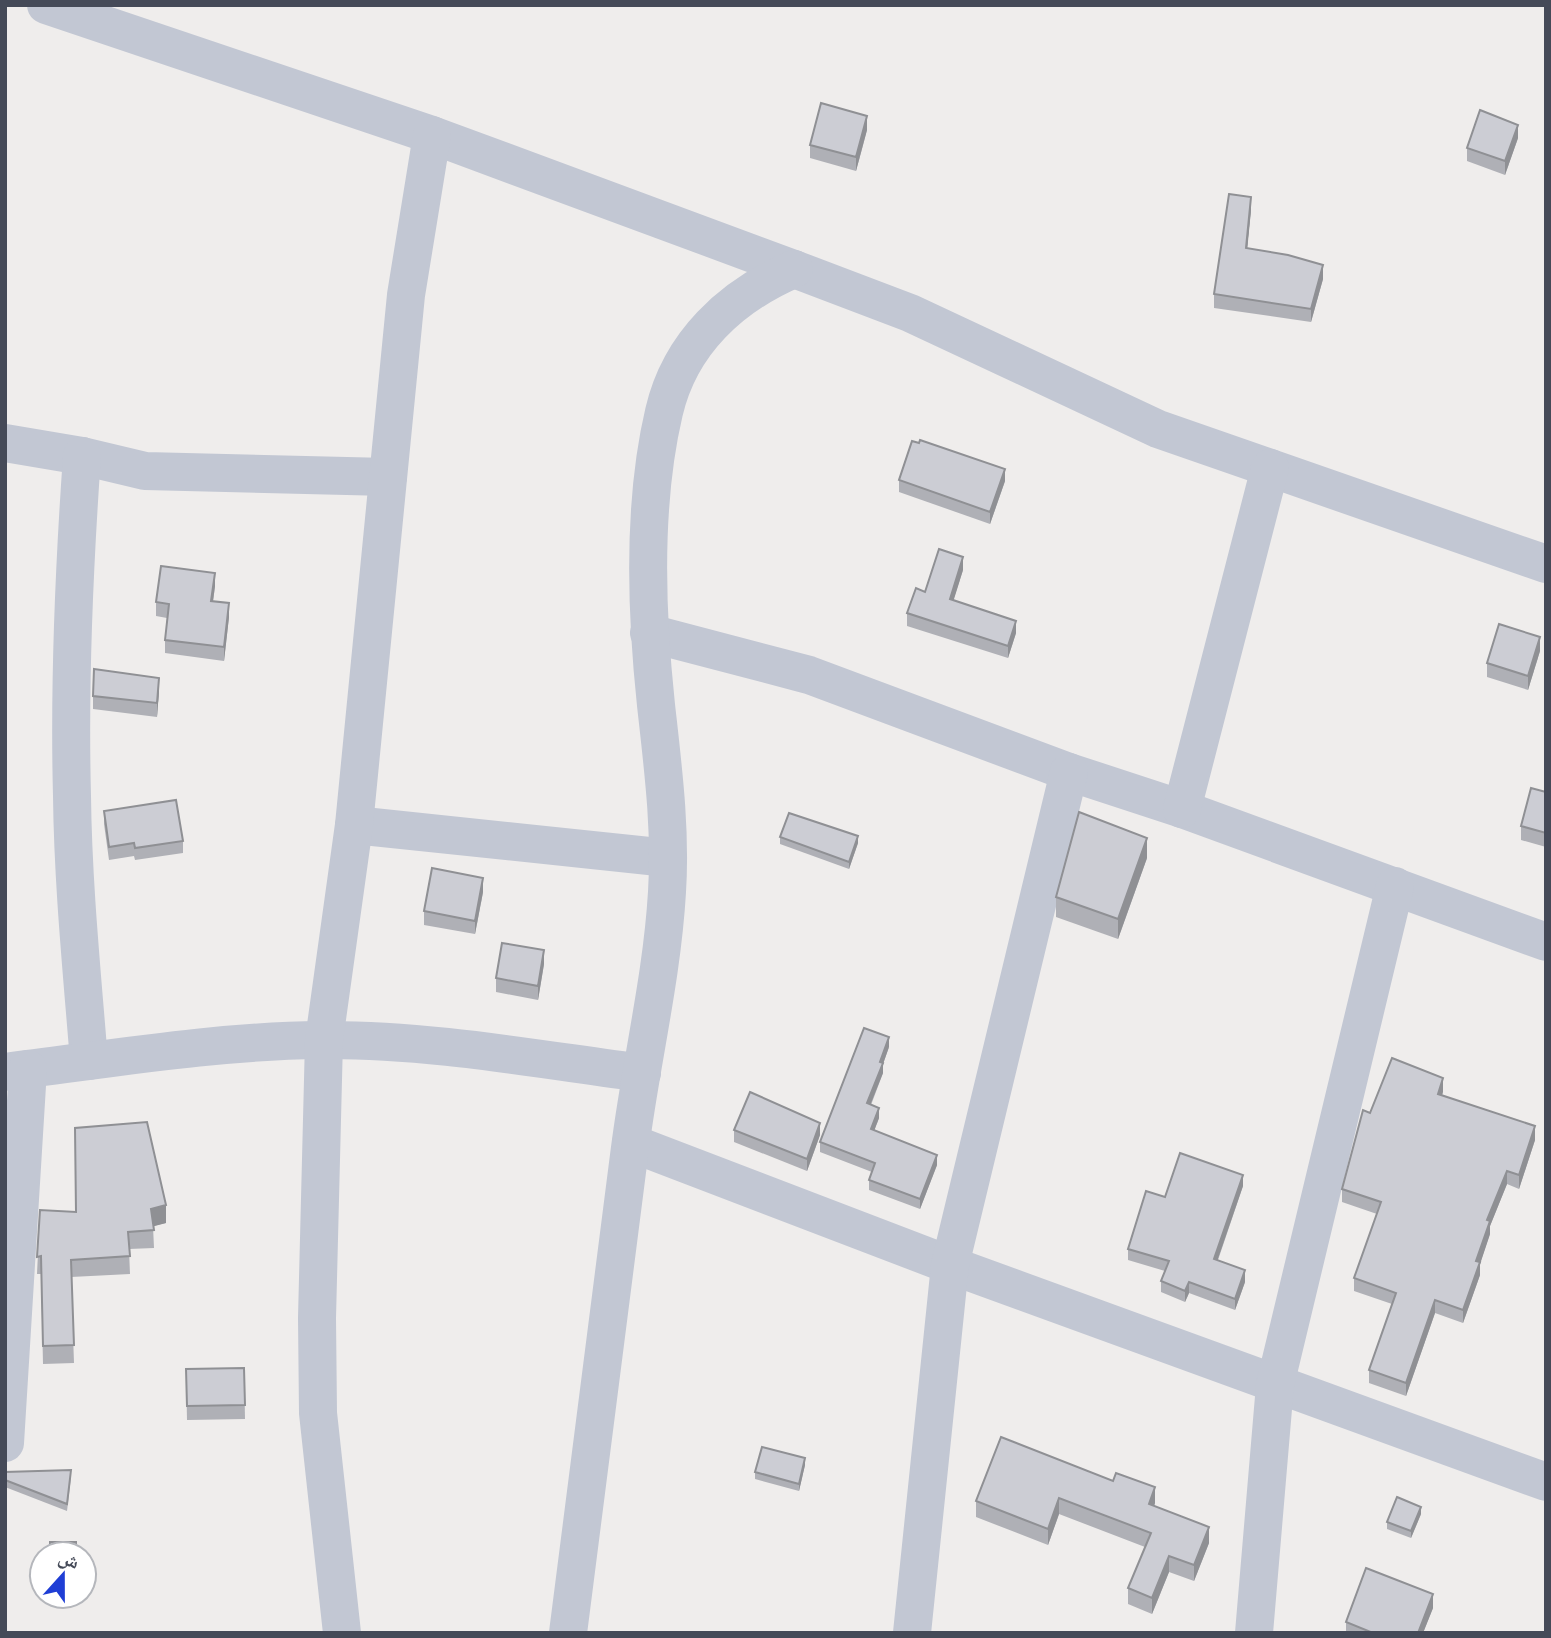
<svg xmlns="http://www.w3.org/2000/svg" width="1551" height="1638" viewBox="0 0 1551 1638" font-family="'Archivo Narrow','Noto Naskh Arabic',sans-serif">
<rect width="100%" height="100%" fill="#efedec"/>
<g fill="none" stroke-linecap="round" stroke-linejoin="round">
<!-- street -->
<g stroke="#c2c7d3" stroke-width="38">
<path d="M 46,5 L 432,135 L 794,269 L 910,313 L 1158,429 L 1546,564"/>
<path d="M 5,443 L 82,456 L 145,471 L 388,477"/>
<path d="M 82,456 C 74,569 69,682 72,796 C 73,884 82,973 89,1061"/>
<path d="M 649,633 L 809,675 L 1069,772 L 1182,809 L 1546,942"/>
<path d="M 1182,809 L 1270,468"/>
<path d="M 354,825 L 668,858"/>
<path d="M 5,1072 C 110,1059 215,1041 321,1040 C 428,1039 536,1059 642,1073"/>
<path d="M 631,1143 L 950,1265 L 1546,1482"/>
<path d="M 5,1443 L 28,1069"/>
<path d="M 342,1633 L 318,1413 L 317,1318 L 324,1040 L 354,825 L 406,295 L 432,135"/>
<path d="M 568,1633 C 589,1471 609,1309 630,1148 C 641,1062 662,978 667,892 C 671,829 663,768 656,705 C 646,611 642,505 664,412 C 680,343 731,296 794,269"/>
<path d="M 912,1633 L 950,1265 L 1069,772"/>
<path d="M 1254,1633 L 1275,1385 L 1395,886"/>
</g>
</g>
<!-- wall -->
<g fill="#afb0b6">
<path d="M 867,130 L 856,171 L 810,158 L 810,145 Z"/>
<path d="M 1518,138 L 1505,175 L 1467,161 L 1467,148 Z"/>
<path d="M 1251,210 L 1247,248 L 1323,279 L 1311,322 L 1214,308 L 1214,294 Z"/>
<path d="M 919,443 L 1005,481 L 990,524 L 899,492 L 899,480 Z"/>
<path d="M 963,570 L 953,601 L 1016,633 L 1008,658 L 907,626 L 907,613 L 925,592 Z"/>
<path d="M 215,586 L 213,602 L 229,617 L 224,661 L 165,653 L 165,640 L 167,618 L 156,616 L 156,602 Z"/>
<path d="M 1540,651 L 1528,690 L 1487,677 L 1487,663 Z"/>
<path d="M 159,691 L 157,717 L 93,709 L 93,696 Z"/>
<path d="M 1546,792 L 1546,847 L 1521,840 L 1521,826 Z"/>
<path d="M 104,811 L 183,841 L 183,853 L 135,860 L 134,856 L 109,860 L 104,824 Z"/>
<path d="M 780,837 L 858,843 L 849,869 L 780,844 Z"/>
<path d="M 1147,858 L 1118,939 L 1056,917 L 1056,897 Z"/>
<path d="M 483,892 L 475,934 L 424,925 L 424,911 Z"/>
<path d="M 544,964 L 538,1000 L 496,992 L 496,978 Z"/>
<path d="M 889,1047 L 883,1064 L 883,1073 L 871,1105 L 879,1118 L 874,1131 L 937,1165 L 920,1209 L 869,1190 L 869,1180 L 872,1172 L 820,1152 L 820,1142 Z"/>
<path d="M 1443,1092 L 1442,1095 L 1535,1140 L 1519,1189 L 1507,1184 L 1490,1226 L 1490,1234 L 1480,1264 L 1480,1275 L 1463,1323 L 1435,1313 L 1406,1396 L 1369,1383 L 1369,1370 L 1392,1304 L 1354,1291 L 1354,1278 L 1377,1214 L 1342,1202 L 1342,1189 Z"/>
<path d="M 734,1130 L 820,1135 L 807,1171 L 734,1142 Z"/>
<path d="M 1243,1186 L 1218,1260 L 1245,1282 L 1235,1310 L 1189,1293 L 1185,1302 L 1161,1292 L 1161,1281 L 1165,1271 L 1128,1260 L 1128,1249 L 1165,1197 Z"/>
<path d="M 40,1210 L 166,1223 L 153,1226 L 154,1248 L 129,1249 L 130,1274 L 71,1277 L 74,1363 L 43,1364 L 41,1274 L 37,1274 Z"/>
<path d="M 244,1368 L 245,1419 L 187,1420 L 186,1369 Z"/>
<path d="M 1001,1437 L 1155,1503 L 1154,1506 L 1209,1543 L 1194,1581 L 1169,1572 L 1152,1614 L 1128,1604 L 1128,1588 L 1145,1547 L 1059,1514 L 1048,1545 L 976,1517 L 976,1501 Z"/>
<path d="M 805,1465 L 799,1491 L 755,1479 L 755,1472 Z"/>
<path d="M 5,1472 L 71,1477 L 67,1511 L 5,1487 Z"/>
<path d="M 1421,1514 L 1411,1538 L 1387,1529 L 1387,1522 Z"/>
<path d="M 1433,1608 L 1423,1633 L 1346,1633 L 1346,1622 Z"/>
</g>
<!-- shaded-wall -->
<g fill="#8f9094">
<path d="M 867,116 L 867,130 L 856,171 L 856,157 Z"/>
<path d="M 1518,125 L 1518,138 L 1505,175 L 1505,161 Z"/>
<path d="M 1251,197 L 1251,210 L 1246,262 L 1246,248 Z"/>
<path d="M 1323,265 L 1323,279 L 1311,322 L 1311,309 Z"/>
<path d="M 1005,469 L 1005,481 L 990,524 L 990,512 Z"/>
<path d="M 963,557 L 963,570 L 950,612 L 950,599 Z"/>
<path d="M 215,573 L 215,586 L 211,615 L 211,601 Z"/>
<path d="M 229,603 L 229,617 L 224,661 L 224,647 Z"/>
<path d="M 1016,621 L 1016,633 L 1008,658 L 1008,646 Z"/>
<path d="M 1540,637 L 1540,651 L 1528,690 L 1528,676 Z"/>
<path d="M 159,678 L 159,691 L 157,717 L 157,703 Z"/>
<path d="M 858,836 L 858,843 L 849,869 L 849,862 Z"/>
<path d="M 1147,838 L 1147,858 L 1118,939 L 1118,919 Z"/>
<path d="M 483,878 L 483,892 L 475,934 L 475,921 Z"/>
<path d="M 544,950 L 544,964 L 538,1000 L 538,986 Z"/>
<path d="M 889,1037 L 889,1047 L 883,1064 L 883,1073 L 867,1113 L 867,1103 Z"/>
<path d="M 1443,1078 L 1443,1092 L 1438,1107 L 1438,1094 Z"/>
<path d="M 879,1108 L 879,1118 L 871,1139 L 871,1129 Z"/>
<path d="M 820,1123 L 820,1135 L 807,1171 L 807,1159 Z"/>
<path d="M 1535,1126 L 1535,1140 L 1519,1189 L 1519,1175 Z"/>
<path d="M 937,1155 L 937,1165 L 920,1209 L 920,1199 Z"/>
<path d="M 1507,1171 L 1507,1184 L 1490,1226 L 1490,1234 L 1480,1264 L 1480,1275 L 1463,1323 L 1463,1310 L 1487,1220 Z"/>
<path d="M 1243,1175 L 1243,1186 L 1214,1270 L 1214,1259 Z"/>
<path d="M 166,1205 L 166,1223 L 151,1227 L 151,1209 Z"/>
<path d="M 1245,1270 L 1245,1282 L 1235,1310 L 1235,1299 Z"/>
<path d="M 1189,1282 L 1189,1293 L 1185,1302 L 1185,1291 Z"/>
<path d="M 1435,1300 L 1435,1313 L 1406,1396 L 1406,1383 Z"/>
<path d="M 805,1458 L 805,1465 L 799,1491 L 799,1484 Z"/>
<path d="M 1155,1487 L 1155,1503 L 1149,1520 L 1149,1504 Z"/>
<path d="M 1059,1498 L 1059,1514 L 1048,1545 L 1048,1529 Z"/>
<path d="M 1421,1507 L 1421,1514 L 1411,1538 L 1411,1531 Z"/>
<path d="M 1209,1527 L 1209,1543 L 1194,1581 L 1194,1565 Z"/>
<path d="M 1169,1556 L 1169,1572 L 1152,1614 L 1152,1598 Z"/>
<path d="M 1433,1594 L 1433,1608 L 1423,1633 L 1418,1633 Z"/>
</g>
<!-- building -->
<g fill="#cccdd4" stroke="#8f9094" stroke-width="2">
<path d="M 821,103 L 867,116 L 856,157 L 810,145 Z"/>
<path d="M 1480,110 L 1518,125 L 1505,161 L 1467,148 Z"/>
<path d="M 1229,194 L 1251,197 L 1246,248 L 1288,255 L 1323,265 L 1311,309 L 1214,294 Z"/>
<path d="M 920,440 L 1005,469 L 990,512 L 899,480 L 912,441 L 919,443 Z"/>
<path d="M 939,549 L 963,557 L 950,599 L 1016,621 L 1008,646 L 907,613 L 916,588 L 925,592 Z"/>
<path d="M 161,566 L 215,573 L 211,601 L 229,603 L 224,647 L 165,640 L 169,604 L 156,602 Z"/>
<path d="M 1499,624 L 1540,637 L 1528,676 L 1487,663 Z"/>
<path d="M 94,669 L 159,678 L 157,703 L 93,696 Z"/>
<path d="M 1531,788 L 1546,792 L 1546,833 L 1521,826 Z"/>
<path d="M 176,800 L 183,841 L 135,848 L 134,843 L 109,847 L 104,811 Z"/>
<path d="M 1079,812 L 1147,838 L 1118,919 L 1056,897 Z"/>
<path d="M 789,813 L 858,836 L 849,862 L 780,837 Z"/>
<path d="M 432,868 L 483,878 L 475,921 L 424,911 Z"/>
<path d="M 502,943 L 544,950 L 538,986 L 496,978 Z"/>
<path d="M 864,1028 L 889,1037 L 880,1062 L 883,1063 L 867,1103 L 879,1108 L 871,1129 L 937,1155 L 920,1199 L 869,1180 L 875,1163 L 820,1142 Z"/>
<path d="M 1392,1058 L 1443,1078 L 1438,1094 L 1535,1126 L 1519,1175 L 1507,1171 L 1487,1220 L 1490,1221 L 1476,1261 L 1480,1262 L 1463,1310 L 1435,1300 L 1406,1383 L 1369,1370 L 1396,1293 L 1354,1278 L 1381,1202 L 1342,1189 L 1363,1110 L 1370,1113 Z"/>
<path d="M 750,1092 L 820,1123 L 807,1159 L 734,1130 Z"/>
<path d="M 147,1122 L 166,1205 L 151,1209 L 154,1230 L 128,1232 L 130,1256 L 71,1260 L 74,1345 L 43,1346 L 41,1256 L 37,1257 L 40,1210 L 76,1212 L 75,1128 Z"/>
<path d="M 1180,1153 L 1243,1175 L 1214,1259 L 1245,1270 L 1235,1299 L 1189,1282 L 1185,1291 L 1161,1281 L 1169,1261 L 1128,1249 L 1146,1191 L 1165,1197 Z"/>
<path d="M 244,1368 L 245,1405 L 187,1406 L 186,1369 Z"/>
<path d="M 1001,1437 L 1113,1481 L 1116,1473 L 1155,1487 L 1149,1504 L 1209,1527 L 1194,1565 L 1169,1556 L 1152,1598 L 1128,1588 L 1151,1533 L 1059,1498 L 1048,1529 L 976,1501 Z"/>
<path d="M 762,1447 L 805,1458 L 799,1484 L 755,1472 Z"/>
<path d="M 71,1470 L 67,1504 L 5,1480 L 5,1472 Z"/>
<path d="M 1397,1497 L 1421,1507 L 1411,1531 L 1387,1522 Z"/>
<rect x="50" y="1542" width="26" height="12"/>
<path d="M 1366,1568 L 1433,1594 L 1418,1633 L 1373,1633 L 1346,1622 Z"/>
</g>
<!-- border -->
<rect width="1551" height="1638" fill="none" stroke="#454a58" stroke-width="14"/>
<!-- north arrow -->
<g transform="translate(63 1575) rotate(21)"><circle r="33" fill="#ffffff" stroke="#b5b7bc" stroke-width="2"/>
<path d="M0-5L12 26L0 18L-12 26Z" fill="#1f3ed5"/>
<text y="-10" font-size="19" font-weight="bold" text-anchor="middle" fill="#454a58">ش</text>
</g>
</svg>
